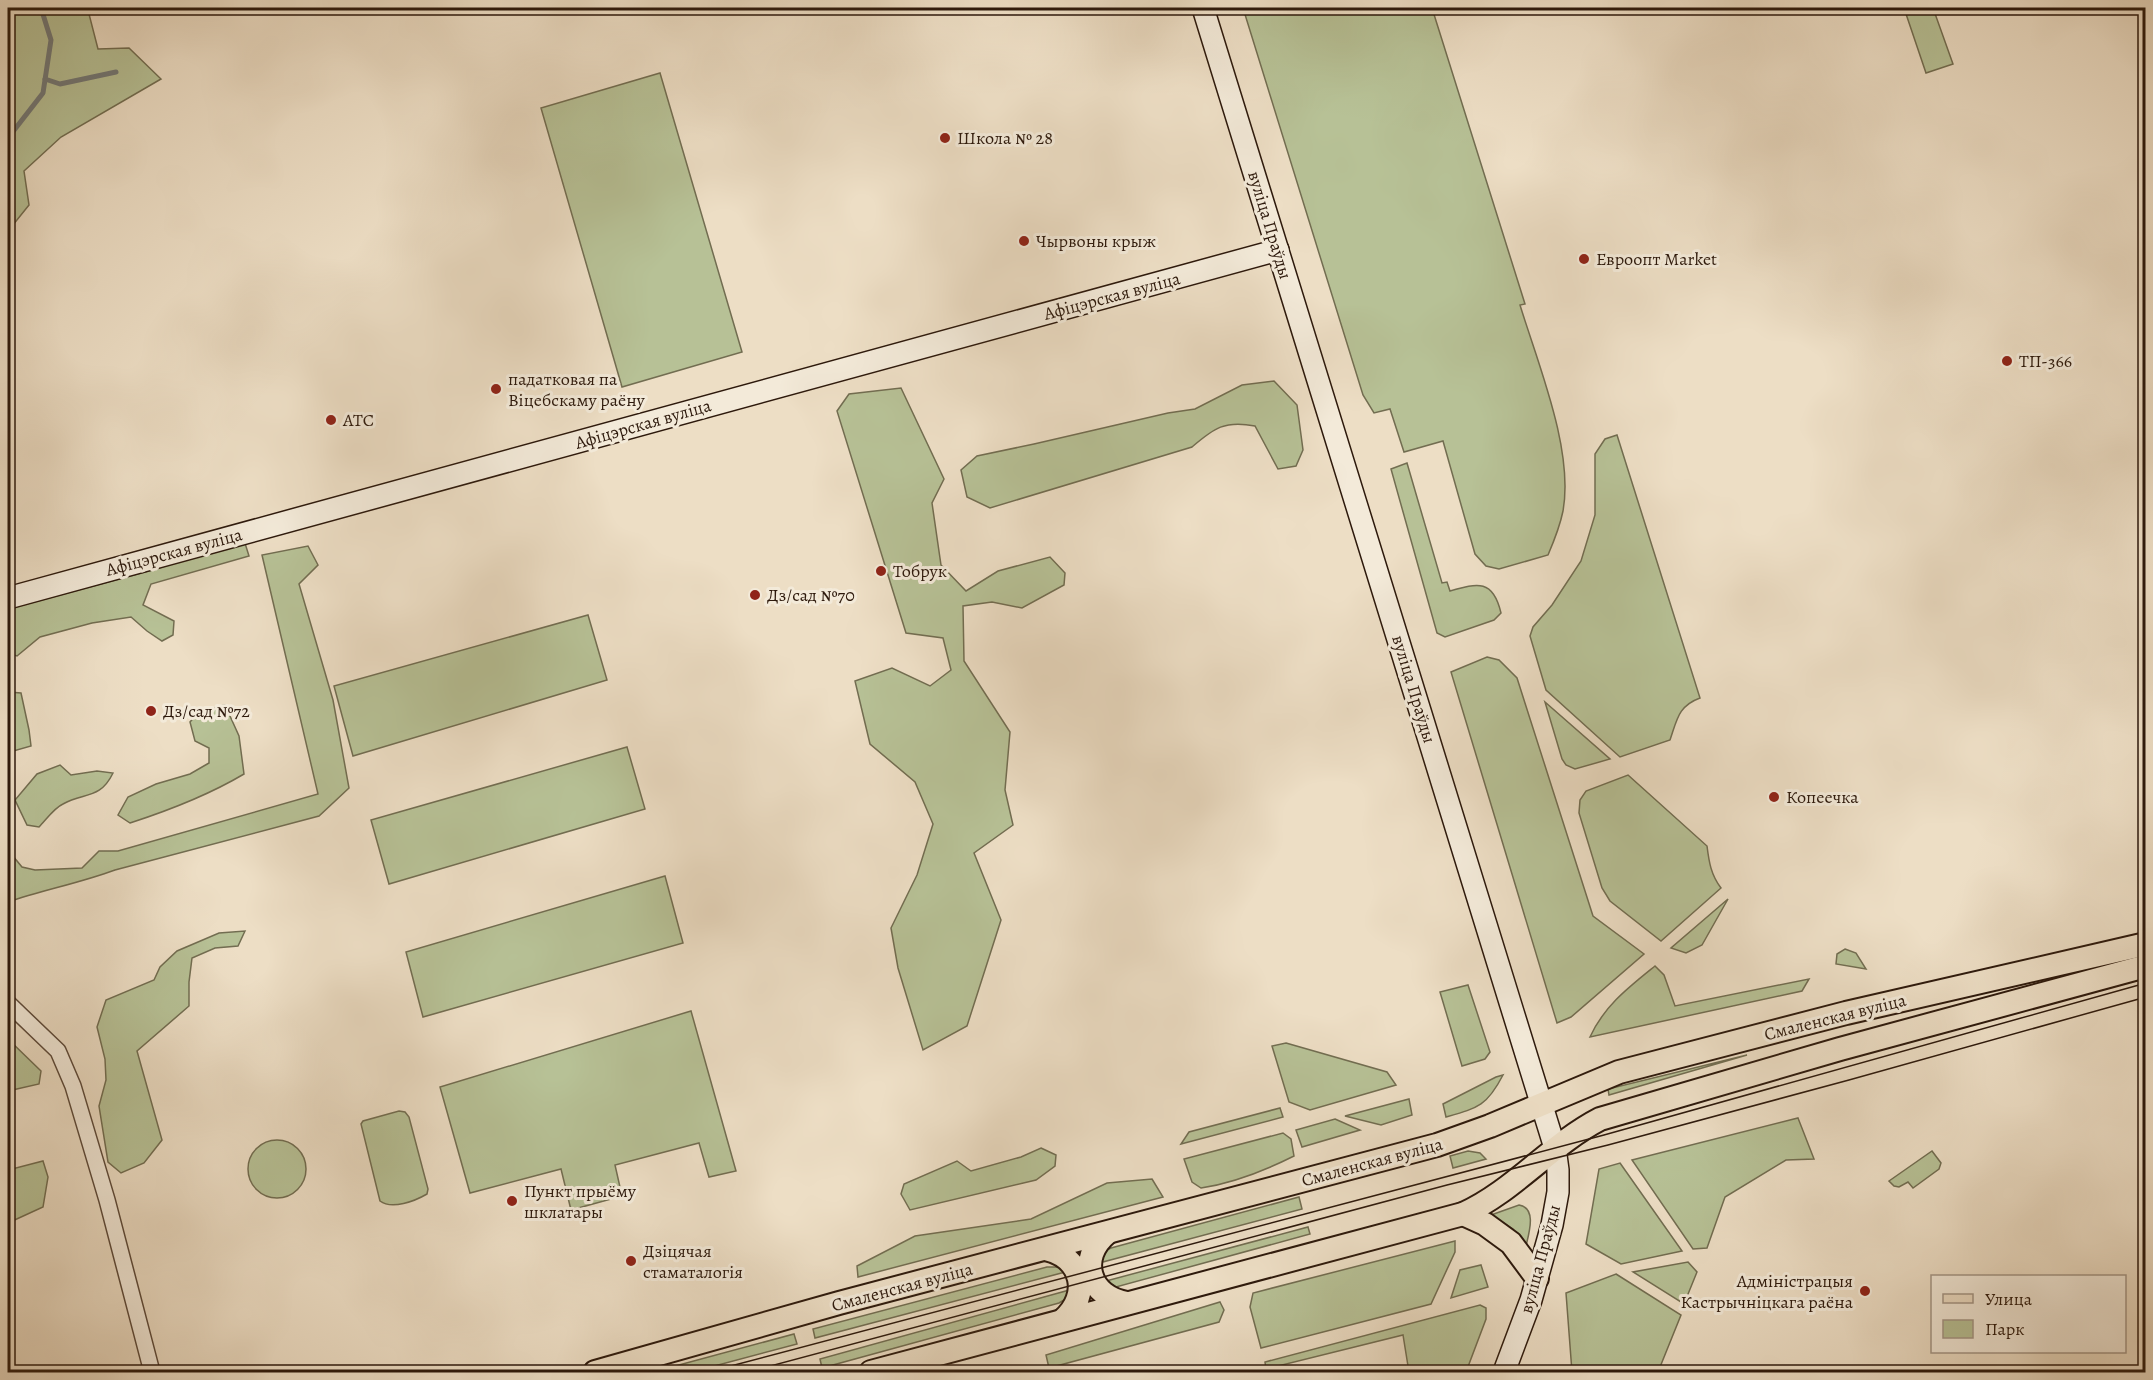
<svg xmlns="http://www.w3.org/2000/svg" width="2153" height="1380" viewBox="0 0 2153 1380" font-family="Alegreya,serif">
<rect width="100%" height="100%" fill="#eddec5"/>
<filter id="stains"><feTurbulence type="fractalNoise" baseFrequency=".00333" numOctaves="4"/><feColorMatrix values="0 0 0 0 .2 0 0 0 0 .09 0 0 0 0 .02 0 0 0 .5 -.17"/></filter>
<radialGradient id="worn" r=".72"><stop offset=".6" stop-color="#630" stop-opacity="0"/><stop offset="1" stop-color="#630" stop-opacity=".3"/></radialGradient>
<!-- green -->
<g fill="#b7c196" stroke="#726d51" stroke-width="1.5">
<path d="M 8,8 L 75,8 L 89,14 L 98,49 L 129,48 L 161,79 L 61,137 L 24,171 L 29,205 L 13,225 L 8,227 Z"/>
<path d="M 1243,8 L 1432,8 L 1525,304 L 1520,305 C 1538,364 1574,450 1563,511 C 1560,526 1554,541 1548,555 L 1499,569 L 1486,566 L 1475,554 L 1443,441 L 1404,452 L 1390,409 L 1374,413 L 1363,395 Z"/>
<path d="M 1904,8 L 1933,8 L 1953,64 L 1926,73 Z"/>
<path d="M 660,73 L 742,352 L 622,387 L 541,108 Z"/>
<path d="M 1274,381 L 1297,405 L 1303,450 L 1296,466 L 1278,469 L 1255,426 C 1225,420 1214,428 1192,447 L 990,508 L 967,497 L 961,470 L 977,456 L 1034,444 L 1168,413 L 1195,409 L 1242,385 Z"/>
<path d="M 901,388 L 944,479 L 932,503 L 941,565 L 966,591 L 998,571 L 1050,557 L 1065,573 L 1064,585 L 1022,608 L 992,602 L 963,606 L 964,661 L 1010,732 L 1005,790 L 1013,825 L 974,853 L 1001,920 L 967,1026 L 923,1050 L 898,968 L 891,928 L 917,875 L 933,824 L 915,782 L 870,744 L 855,681 L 892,668 L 930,686 L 951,670 L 943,638 L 906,633 L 837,411 L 849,394 Z"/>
<path d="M 1617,435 L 1700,698 C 1678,706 1677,720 1670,740 L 1620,757 L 1546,690 L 1530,636 L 1533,627 L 1552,605 L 1581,561 L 1595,515 L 1595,454 L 1605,439 Z"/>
<path d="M 1407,463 L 1442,583 L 1447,582 L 1450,591 C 1478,583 1493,579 1501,613 L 1494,620 L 1445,637 L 1437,633 L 1391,469 Z"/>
<path d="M 244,540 L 249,556 L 151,584 L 143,605 L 174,621 L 173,635 L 162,641 L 147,631 L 131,617 L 92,623 L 40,637 L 17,656 L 8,653 L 8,609 L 156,569 Z"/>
<path d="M 308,546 L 318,565 L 299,584 L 333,700 L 349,788 L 319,816 L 115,870 C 80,883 43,890 8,902 L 8,850 L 22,867 L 35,870 L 82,868 L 99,851 L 118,851 L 318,794 L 262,555 Z"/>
<path d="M 588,615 L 607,680 L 353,756 L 334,686 Z"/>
<path d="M 1487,657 L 1499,660 L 1517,678 L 1593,916 L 1644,954 L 1571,1017 L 1557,1023 L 1451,672 Z"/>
<path d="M 8,692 L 21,693 L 29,730 L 31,746 L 10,752 L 8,750 Z"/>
<path d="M 1545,702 L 1610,759 L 1575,769 L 1566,765 L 1562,759 Z"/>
<path d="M 225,705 L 239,736 L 244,774 C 207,796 170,810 130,823 L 118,815 L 128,797 L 156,784 L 190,774 L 209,763 L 209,748 L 195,741 L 190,722 L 199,712 Z"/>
<path d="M 627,747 L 645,809 L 389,884 L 371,820 Z"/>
<path d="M 60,765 L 71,775 L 97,771 L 113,773 C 100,800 84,792 63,804 C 54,808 46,820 39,827 L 27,825 L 15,800 L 37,774 Z"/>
<path d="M 1628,775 L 1707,846 C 1709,862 1711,875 1721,888 L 1661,941 L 1610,901 L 1602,888 L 1579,813 L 1580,800 L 1586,791 Z"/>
<path d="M 665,876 L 683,943 L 423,1017 L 406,952 Z"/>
<path d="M 1728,899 L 1702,945 L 1686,953 L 1671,948 Z"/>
<path d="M 245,931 L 238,946 L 215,948 L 192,958 L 189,982 L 189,1006 L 137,1051 L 162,1140 L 144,1163 L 121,1173 L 108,1162 L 99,1106 L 106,1080 L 105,1059 L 97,1027 L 106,1000 L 154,980 L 160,967 L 177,951 L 219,933 Z"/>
<path d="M 1845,949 L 1856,953 L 1866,969 L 1836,964 L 1837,954 Z"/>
<path d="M 1655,966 L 1664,975 L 1675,1006 L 1809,979 L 1802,991 L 1590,1037 C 1604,1006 1629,987 1655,966 Z"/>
<path d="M 1468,985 L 1490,1052 L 1485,1059 L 1462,1066 L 1440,992 Z"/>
<path d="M 691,1011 L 736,1171 L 709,1177 L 699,1143 L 615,1165 L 622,1196 L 571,1210 L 561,1169 L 470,1193 L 440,1087 Z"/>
<path d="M 8,1039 L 41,1071 L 39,1084 L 8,1091 Z"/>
<path d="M 1286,1043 L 1387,1072 L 1396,1085 L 1310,1110 L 1289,1102 L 1272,1046 Z"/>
<path d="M 1747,1055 L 1609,1095 L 1608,1089 Z"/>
<path d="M 1503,1075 C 1487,1106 1478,1108 1446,1117 L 1443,1104 L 1496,1077 Z"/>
<path d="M 1409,1099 L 1412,1115 L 1381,1125 L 1345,1116 Z"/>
<path d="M 1280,1108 L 1283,1117 L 1181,1144 L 1189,1132 Z"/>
<path d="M 399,1111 L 405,1112 L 409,1117 L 428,1189 L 427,1194 C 415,1201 392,1210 380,1201 L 361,1124 L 363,1121 Z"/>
<path d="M 1798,1118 L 1814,1159 L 1786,1160 L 1725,1197 L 1707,1248 L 1693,1249 L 1632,1160 Z"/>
<path d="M 1335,1119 L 1360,1130 L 1302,1147 L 1296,1130 Z"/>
<path d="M 1283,1133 L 1291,1139 L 1294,1156 C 1264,1171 1234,1183 1201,1188 L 1192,1182 L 1184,1159 Z"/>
<circle cx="277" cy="1169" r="29"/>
<path d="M 1041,1148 L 1056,1155 L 1055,1166 L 1036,1180 L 910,1210 L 901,1194 L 904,1184 L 957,1161 L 971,1171 L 1021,1157 Z"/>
<path d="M 1468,1151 L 1480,1153 L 1486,1159 L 1453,1168 L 1450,1156 Z"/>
<path d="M 1932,1151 L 1941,1163 L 1939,1169 L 1913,1188 L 1908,1182 L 1899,1187 L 1894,1186 L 1889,1181 Z"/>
<path d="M 43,1161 L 48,1177 L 43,1207 L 8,1223 L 8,1170 Z"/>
<path d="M 1620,1163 L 1682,1251 L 1621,1264 L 1586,1244 L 1599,1169 Z"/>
<path d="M 1152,1179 L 1163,1197 L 858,1277 L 857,1266 L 915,1236 L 1031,1219 L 1107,1183 Z"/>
<path d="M 1299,1197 L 1302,1209 L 1099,1263 L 1105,1251 L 1111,1248 Z"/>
<path d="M 1519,1205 C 1537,1208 1529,1233 1526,1246 L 1513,1229 L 1491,1215 Z"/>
<path d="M 1308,1227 L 1310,1234 L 1116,1287 L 1106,1281 Z"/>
<path d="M 1455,1241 L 1455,1252 L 1431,1304 L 1261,1348 L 1250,1307 L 1253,1293 Z"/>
<path d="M 1688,1262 L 1697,1272 L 1684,1304 L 1633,1272 Z"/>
<path d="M 1481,1265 L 1488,1287 L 1451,1298 L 1460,1270 Z"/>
<path d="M 1047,1267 L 1060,1267 L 1069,1271 L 815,1338 L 813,1329 Z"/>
<path d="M 1616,1274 L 1681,1315 L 1658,1372 L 1572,1372 L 1566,1293 Z"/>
<path d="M 1073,1289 L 1069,1297 L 1059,1303 L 822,1368 L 820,1359 Z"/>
<path d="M 1220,1302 L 1224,1310 L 1219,1322 L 1049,1368 L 1046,1355 Z"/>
<path d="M 1480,1305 L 1486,1308 L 1486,1319 L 1466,1372 L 1404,1372 L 1408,1366 L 1403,1335 L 1266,1369 L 1265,1362 Z"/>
<path d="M 794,1334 L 797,1344 L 692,1372 L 653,1372 Z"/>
</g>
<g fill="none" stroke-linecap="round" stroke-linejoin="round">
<!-- stream -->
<g stroke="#727978" stroke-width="5">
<path d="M 45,79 L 60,84 L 116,72"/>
<path d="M 8,138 L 43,93 L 51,40 L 41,8"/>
</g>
<!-- street casing -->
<g stroke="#5d4a3a" stroke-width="18">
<path id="street" d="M 8,1003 L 58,1051 L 73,1086 L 107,1200 L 152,1372"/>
</g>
<!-- secondary casing -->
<g stroke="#2d190c" stroke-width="24">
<g id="secondary">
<path d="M 1203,8 L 1555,1148 L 1558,1170 L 1558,1192 L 1552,1225 L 1531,1300 L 1504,1372"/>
<path d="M 8,598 L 1278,250"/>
</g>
</g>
<!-- primary casing -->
<g stroke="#2d190c" stroke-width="26">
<g id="primary">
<path d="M 1463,1214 L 1485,1224 L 1511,1243 L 1537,1278"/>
<path d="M 1107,1233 C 1077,1258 1089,1297 1127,1303"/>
<path d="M 1046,1249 C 1083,1258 1091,1295 1063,1320"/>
<path d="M 595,1372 L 839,1303 L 1437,1145 L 1490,1126 L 1619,1072 L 1846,1013 L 2146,944"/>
<path d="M 871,1372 L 1463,1214 C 1514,1191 1550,1145 1600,1119 L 1840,1049 L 2146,966"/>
</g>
</g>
<!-- street -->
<use href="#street" stroke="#f3ead9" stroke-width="15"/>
<!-- secondary -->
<use href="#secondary" stroke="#f3ead9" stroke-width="21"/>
<!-- primary -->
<use href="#primary" stroke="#eddec5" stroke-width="22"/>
<!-- tram -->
<g stroke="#2d190c" stroke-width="1.5">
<path d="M 708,1372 L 1604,1135 L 2146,983"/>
<path d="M 748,1372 L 1447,1185 L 1608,1145 L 1849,1080 L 2146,997"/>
</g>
</g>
<!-- markers -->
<g fill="#8f2418" stroke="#f3ead9" stroke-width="2">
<circle cx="945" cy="138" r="6"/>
<circle cx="1024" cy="241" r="6"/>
<circle cx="1584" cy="259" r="6"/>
<circle cx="2007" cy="361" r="6"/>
<circle cx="496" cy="389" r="6"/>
<circle cx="331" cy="420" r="6"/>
<circle cx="881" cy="571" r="6"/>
<circle cx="755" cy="595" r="6"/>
<circle cx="151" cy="711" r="6"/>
<circle cx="1774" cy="797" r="6"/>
<circle cx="512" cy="1201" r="6"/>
<circle cx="631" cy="1261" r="6"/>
<circle cx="1865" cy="1291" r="6"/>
</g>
<g text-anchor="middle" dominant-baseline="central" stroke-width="6" stroke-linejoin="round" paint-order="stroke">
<!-- poi labels -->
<g font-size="18" fill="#2d190c" stroke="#f3ead9" text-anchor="start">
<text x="957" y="138">Школа № 28</text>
<text x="1036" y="241">Чырвоны крыж</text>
<text x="1596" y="259">Евроопт Market</text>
<text x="2019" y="361">ТП-366</text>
<text x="508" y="379">падатковая па<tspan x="508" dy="21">Віцебскаму раёну</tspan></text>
<text x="343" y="420">АТС</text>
<text x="893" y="571">Тобрук</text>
<text x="767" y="595">Дз/сад №70</text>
<text x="163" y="711">Дз/сад №72</text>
<text x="1786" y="797">Копеечка</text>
<text x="524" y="1191">Пункт прыёму<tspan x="524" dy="21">шклатары</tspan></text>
<text x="643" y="1251">Дзіцячая<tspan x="643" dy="21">стаматалогія</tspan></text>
<text x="1853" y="1281" text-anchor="end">Адміністрацыя<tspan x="1853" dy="21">Кастрычніцкага раёна</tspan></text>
</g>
<!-- street labels -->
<g font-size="18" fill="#2d190c" stroke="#f3ead9">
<text transform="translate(1270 225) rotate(73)">вуліца Праўды</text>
<text transform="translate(1112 296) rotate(-15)">Афіцэрская вуліца</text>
<text transform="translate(643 424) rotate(-16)">Афіцэрская вуліца</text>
<text transform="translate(174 552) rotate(-15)">Афіцэрская вуліца</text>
<text transform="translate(1414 689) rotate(73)">вуліца Праўды</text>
<text transform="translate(1835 1017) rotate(-14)">Смаленская вуліца</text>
<text transform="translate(1372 1162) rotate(-15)">Смаленская вуліца</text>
<text transform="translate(1540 1259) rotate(-75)">вуліца Праўды</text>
<text transform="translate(902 1287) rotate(-15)">Смаленская вуліца</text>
</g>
</g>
<!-- margin -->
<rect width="2153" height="1380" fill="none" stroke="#eddec5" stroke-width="30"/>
<rect x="9" y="9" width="2135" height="1362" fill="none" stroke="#2d190c" stroke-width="3"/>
<rect x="15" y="15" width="2123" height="1350" fill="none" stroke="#2d190c" stroke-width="1.5"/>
<!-- legend -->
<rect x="1931" y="1275" width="195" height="78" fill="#f3ead9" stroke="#a49687" stroke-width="1.5"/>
<rect x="1943" y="1294" width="30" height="9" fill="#eddec5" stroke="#a49687" stroke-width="1.5"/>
<text x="1985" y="1305" font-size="18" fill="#2d190c">Улица</text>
<rect x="1943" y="1320" width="30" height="18" fill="#b7c196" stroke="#a49687" stroke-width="1.5"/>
<text x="1985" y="1335" font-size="18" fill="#2d190c">Парк</text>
<rect width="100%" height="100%" filter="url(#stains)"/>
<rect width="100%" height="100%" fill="url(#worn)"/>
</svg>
